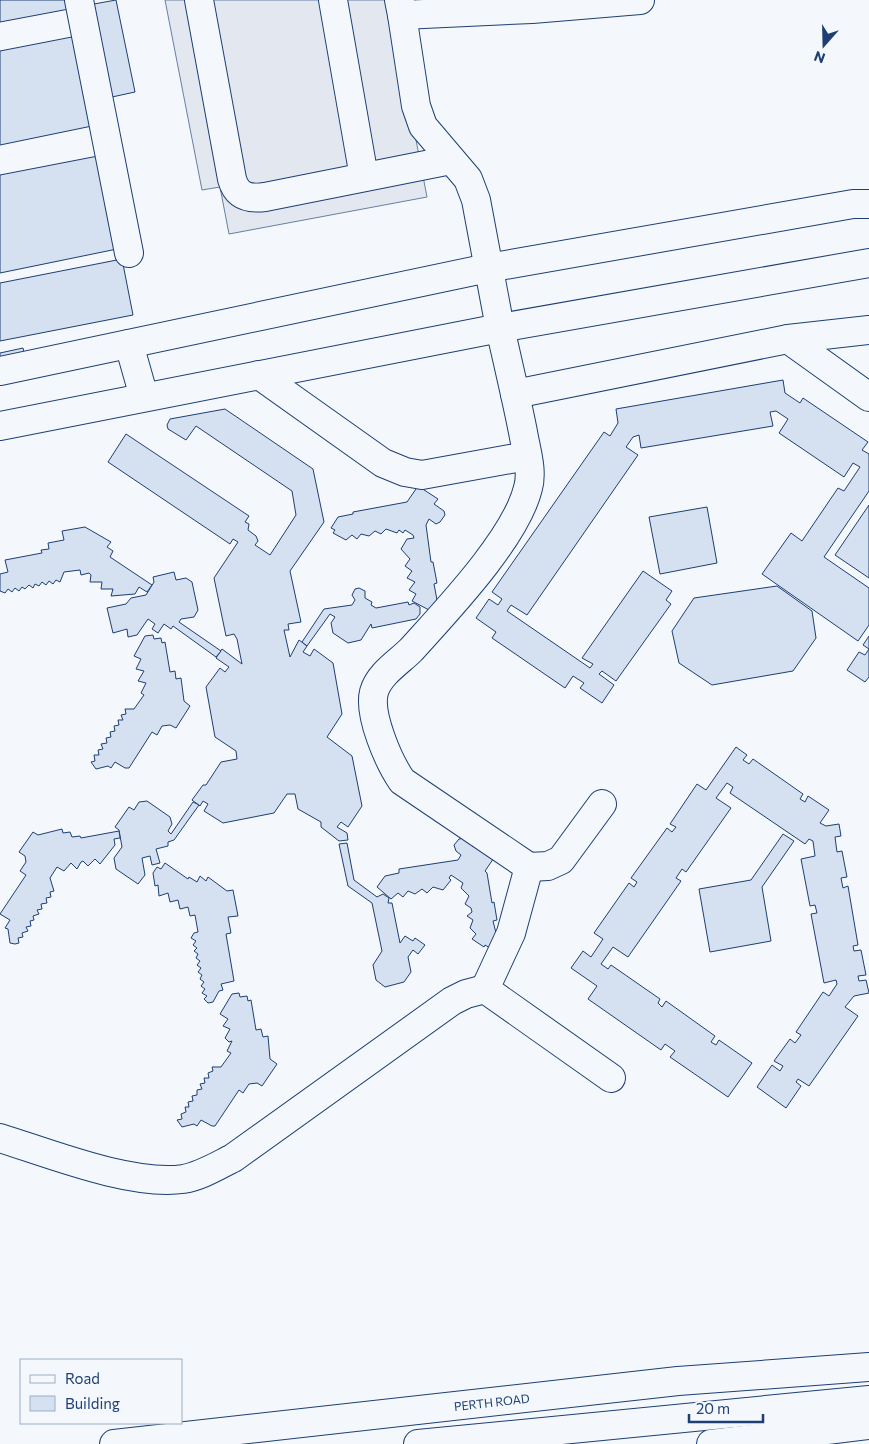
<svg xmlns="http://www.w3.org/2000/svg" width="869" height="1444" viewBox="0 0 869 1444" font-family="Commissioner,sans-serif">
<rect width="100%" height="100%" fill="#f4f7fb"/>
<!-- parking -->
<path fill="#e3e8f0" stroke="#687fa3" d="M 165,0 L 389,0 L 427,197 L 229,234 L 220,187 L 202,190 Z"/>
<!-- building -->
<g fill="#d5e0f0" stroke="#1d3f73">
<path d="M 0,0 L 67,0 L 69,9 L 0,22 Z"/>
<path d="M 116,0 L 135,92 L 112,97 L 94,4 Z"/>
<path d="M 77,36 L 92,126 L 0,145 L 0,51 Z"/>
<path d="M 98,156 L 117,249 L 0,273 L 0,175 Z"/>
<path d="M 122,259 L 133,315 L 0,341 L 0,283 Z"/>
<path d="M 23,348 L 25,357 L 0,362 L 0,353 Z"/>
<path d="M 783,380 L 785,393 L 800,403 L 803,398 L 868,442 L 862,450 L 869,454 L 869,491 L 824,557 L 869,588 L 869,625 L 858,641 L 762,574 L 791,533 L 802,541 L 838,488 L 844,491 L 860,467 L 853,463 L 844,477 L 779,433 L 788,419 L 776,411 L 770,412 L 773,426 L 641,448 L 639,435 L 633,437 L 626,447 L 638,455 L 527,615 L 511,605 L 507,611 L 590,668 L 593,664 L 582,658 L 643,571 L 672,591 L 666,600 L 671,604 L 616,681 L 602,671 L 599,674 L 614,685 L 602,703 L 580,688 L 584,683 L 573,676 L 565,688 L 492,638 L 496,632 L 476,618 L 489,599 L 498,605 L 502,599 L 492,592 L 604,432 L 610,436 L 618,423 L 616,409 Z"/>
<path d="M 225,409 L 313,469 L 324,522 L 290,571 L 301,622 L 288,624 L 289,630 L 284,630 L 290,657 L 299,640 L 307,646 L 303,652 L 310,656 L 314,649 L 333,663 L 342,714 L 327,737 L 352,756 L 362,806 L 348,827 L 341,822 L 337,827 L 347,833 L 348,840 L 339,841 L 321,827 L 321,822 L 298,809 L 295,794 L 287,794 L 274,813 L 223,823 L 204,811 L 208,804 L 203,801 L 200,806 L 192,800 L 203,785 L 206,785 L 221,762 L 237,759 L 236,751 L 215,737 L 206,687 L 220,668 L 225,672 L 229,667 L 216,658 L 222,649 L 242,664 L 237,639 L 234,634 L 226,636 L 214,578 L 238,542 L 233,539 L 230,544 L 108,462 L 126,434 L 249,516 L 245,522 L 249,524 L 248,530 L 256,536 L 258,541 L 255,545 L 270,555 L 296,515 L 292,491 L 196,426 L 186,440 L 168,429 L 167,425 L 170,419 Z"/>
<path d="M 418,486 L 438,499 L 434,504 L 444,511 L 445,515 L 440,522 L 436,524 L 429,519 L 426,525 L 431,562 L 433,562 L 437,583 L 434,584 L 437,600 L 429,610 L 412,601 L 416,594 L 409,590 L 415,582 L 407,578 L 412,571 L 405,566 L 410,559 L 401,549 L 407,539 L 414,538 L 413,535 L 405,530 L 403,533 L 399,530 L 397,533 L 386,529 L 381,534 L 375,531 L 369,536 L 361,534 L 357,539 L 352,535 L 346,540 L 333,533 L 335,530 L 331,528 L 338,517 L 353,514 L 353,512 L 407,502 Z"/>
<path d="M 869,505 L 869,578 L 835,555 Z"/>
<path d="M 707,507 L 717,563 L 660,574 L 649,517 Z"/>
<path d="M 85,527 L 111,542 L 107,547 L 113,551 L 110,557 L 152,585 L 147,592 L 139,587 L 135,594 L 111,596 L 113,589 L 101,589 L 102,582 L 90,582 L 91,575 L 89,573 L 81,575 L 80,570 L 64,572 L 60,582 L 56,580 L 53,584 L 49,581 L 46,585 L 42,582 L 39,586 L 35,584 L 33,588 L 29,585 L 25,589 L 22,587 L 19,591 L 15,588 L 12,592 L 8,589 L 5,593 L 0,591 L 0,574 L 8,572 L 5,560 L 42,553 L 41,550 L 49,549 L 48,543 L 64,540 L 62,531 Z"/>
<path d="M 174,572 L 176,580 L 186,578 L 192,582 L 198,610 L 194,617 L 181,619 L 179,622 L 221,651 L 216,657 L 173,626 L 171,629 L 164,624 L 158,633 L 152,629 L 155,624 L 148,619 L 137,635 L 128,637 L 127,629 L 113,633 L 107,608 L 126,604 L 131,598 L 146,595 L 154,582 L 153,577 Z"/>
<path d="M 777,586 L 812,611 L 816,638 L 793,671 L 712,685 L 679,663 L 672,631 L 694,598 Z"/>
<path d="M 359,588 L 365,591 L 365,598 L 372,602 L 371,605 L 376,608 L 408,602 L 409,605 L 414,603 L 420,607 L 420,614 L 416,619 L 372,628 L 371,624 L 361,640 L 348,643 L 333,633 L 331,623 L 335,617 L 330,614 L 307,646 L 302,642 L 324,609 L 352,605 L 355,600 L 352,595 L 355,589 Z"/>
<path d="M 153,635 L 154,639 L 161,638 L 162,643 L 165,642 L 170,672 L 175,671 L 176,679 L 181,678 L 184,701 L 190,706 L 176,728 L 170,725 L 162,726 L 157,735 L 152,732 L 129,768 L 125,768 L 115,762 L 111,768 L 108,766 L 96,769 L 91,762 L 95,761 L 94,755 L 99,755 L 98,750 L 103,749 L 101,744 L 107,743 L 106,738 L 111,737 L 110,732 L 115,731 L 114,726 L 119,725 L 118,720 L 123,720 L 121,715 L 126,714 L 125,709 L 134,709 L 144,695 L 141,693 L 146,683 L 138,681 L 144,671 L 136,669 L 141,659 L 134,656 L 145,636 Z"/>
<path d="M 869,636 L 869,677 L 865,682 L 847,670 L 859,652 L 865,655 L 869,649 L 863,645 Z"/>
<path d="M 736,747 L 747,755 L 743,760 L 749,764 L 753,759 L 803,794 L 800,799 L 805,802 L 808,796 L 829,810 L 820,823 L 826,826 L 839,824 L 841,836 L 835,837 L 837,852 L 842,851 L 847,877 L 841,878 L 843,888 L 848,886 L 858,945 L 853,946 L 854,951 L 861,950 L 866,975 L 858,976 L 859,981 L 866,980 L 869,993 L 854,996 L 845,1007 L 858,1016 L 809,1086 L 798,1079 L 796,1082 L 801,1086 L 786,1108 L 757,1087 L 772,1065 L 780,1071 L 783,1066 L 774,1061 L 790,1039 L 795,1043 L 801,1035 L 796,1032 L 823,992 L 829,996 L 837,984 L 836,980 L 824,983 L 811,914 L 817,913 L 815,905 L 810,906 L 801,859 L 815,856 L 813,841 L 809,839 L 805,844 L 730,793 L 733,787 L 727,783 L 716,798 L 731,808 L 686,872 L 682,869 L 676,878 L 681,881 L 628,957 L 613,947 L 601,964 L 608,969 L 611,965 L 660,999 L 658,1003 L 662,1007 L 666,1001 L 715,1036 L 711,1042 L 716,1045 L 719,1040 L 752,1063 L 728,1097 L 670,1057 L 675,1051 L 665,1044 L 661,1050 L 588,999 L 597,986 L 571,968 L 583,951 L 591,957 L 603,939 L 594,933 L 629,883 L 634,887 L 637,882 L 631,878 L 667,828 L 672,832 L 676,827 L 670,824 L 697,784 L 706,790 Z"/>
<path d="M 147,801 L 170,817 L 172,824 L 168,831 L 171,834 L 193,802 L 199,805 L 174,840 L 168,842 L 168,846 L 156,849 L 160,863 L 152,865 L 150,856 L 142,858 L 145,875 L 138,884 L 116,869 L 114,858 L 122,847 L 119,830 L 115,827 L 129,807 L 134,810 L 139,802 Z"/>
<path d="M 62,829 L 63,833 L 70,832 L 72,837 L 80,836 L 81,838 L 119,831 L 120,838 L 114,839 L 115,845 L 100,864 L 95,859 L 88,866 L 83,861 L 81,862 L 77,869 L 71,863 L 64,871 L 57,867 L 50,878 L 54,891 L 50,892 L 51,897 L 46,898 L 47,903 L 41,904 L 42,909 L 37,910 L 39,914 L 33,916 L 34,920 L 30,921 L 31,926 L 26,927 L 28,931 L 22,933 L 23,937 L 18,938 L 19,943 L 15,944 L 10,943 L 8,929 L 5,928 L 10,920 L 0,914 L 26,875 L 20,871 L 26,862 L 25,856 L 19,852 L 33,832 L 38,835 Z"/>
<path d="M 783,834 L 794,841 L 762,887 L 771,941 L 710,952 L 699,889 L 751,880 Z"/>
<path d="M 464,838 L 472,842 L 473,847 L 478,838 L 498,852 L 485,871 L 487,873 L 492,903 L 494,902 L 497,920 L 493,921 L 497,937 L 490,948 L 485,945 L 484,947 L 472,939 L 476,934 L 470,928 L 473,920 L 467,916 L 472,912 L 471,908 L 465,904 L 469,896 L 461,888 L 463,883 L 451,875 L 449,878 L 451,880 L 443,890 L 433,887 L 427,893 L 422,889 L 415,894 L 408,891 L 403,897 L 398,893 L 391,899 L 377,887 L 385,876 L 399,873 L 399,869 L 458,860 L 461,855 L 456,851 L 454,845 L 459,839 Z"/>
<path d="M 347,843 L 354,880 L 377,897 L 383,894 L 389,898 L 388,903 L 392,903 L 400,943 L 405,936 L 413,941 L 415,938 L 425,945 L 418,954 L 413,950 L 408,957 L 411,972 L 404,982 L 385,987 L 376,980 L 373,965 L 382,951 L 372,903 L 348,886 L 339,844 Z"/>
<path d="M 165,863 L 188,879 L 189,877 L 197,882 L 200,876 L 206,881 L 208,877 L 227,891 L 233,890 L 238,916 L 228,917 L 231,933 L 226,934 L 234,981 L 221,984 L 223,990 L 219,991 L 213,1002 L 208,1003 L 204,999 L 207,996 L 202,993 L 205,989 L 201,986 L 204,982 L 200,979 L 202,975 L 198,972 L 201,968 L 197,965 L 200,961 L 196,958 L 198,954 L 194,951 L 197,948 L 193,945 L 196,941 L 191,938 L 194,933 L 198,932 L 195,915 L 190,916 L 188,907 L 180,909 L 178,900 L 170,902 L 168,893 L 159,896 L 158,885 L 155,886 L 153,873 L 157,867 L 161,869 Z"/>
<path d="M 239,993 L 240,997 L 247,996 L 248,1001 L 251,1000 L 256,1030 L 261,1029 L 263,1037 L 268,1036 L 270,1059 L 277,1064 L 262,1086 L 257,1083 L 249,1084 L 243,1093 L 239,1090 L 215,1126 L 212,1126 L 201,1120 L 197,1126 L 194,1124 L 182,1127 L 177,1120 L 182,1119 L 181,1114 L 186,1112 L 185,1107 L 189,1107 L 188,1102 L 193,1101 L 192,1096 L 197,1095 L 197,1090 L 202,1089 L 200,1084 L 205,1083 L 204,1078 L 209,1078 L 208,1073 L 213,1071 L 212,1067 L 221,1067 L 231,1053 L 227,1051 L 232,1041 L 229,1042 L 225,1038 L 230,1029 L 223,1026 L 228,1019 L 220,1014 L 232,994 Z"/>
</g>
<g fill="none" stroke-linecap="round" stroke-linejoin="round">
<!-- minor casing -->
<g stroke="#1d3f73" stroke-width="30">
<g id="minor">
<path d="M 79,0 L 129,253"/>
<path d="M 199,0 L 232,179 C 237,197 249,199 265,197 L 451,160"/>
<path d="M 333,0 L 364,177"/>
<path d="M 399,0 L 402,15 L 532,9 L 640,0"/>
<path d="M 788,339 L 869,397"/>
<path d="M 129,344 L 144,397"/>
<path d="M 0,371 L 488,268 L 853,204 L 869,204"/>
<path d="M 259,375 L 383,463 L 405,472 L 422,475 L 527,456"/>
<path d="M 515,394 L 788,339 L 869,330"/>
<path d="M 0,426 L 500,328 L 476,200 L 468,179 L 423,126 L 416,106 L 402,15"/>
<path d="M 529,867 L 548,866 L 561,860 L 602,804"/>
<path d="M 485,989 L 511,933 L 529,867 L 402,781 C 389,762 368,715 374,692 C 379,674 399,662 411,650 C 446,611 516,538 528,488 C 533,471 526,450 523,432 C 516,397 508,363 500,328 L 869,263"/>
<path d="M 0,1138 C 51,1154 131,1186 183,1179 C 201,1176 217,1166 233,1158 L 452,1001 L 466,994 L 485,989 L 611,1078"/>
<path d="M 418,1444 L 869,1400"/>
</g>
</g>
<!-- major casing -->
<g stroke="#1d3f73" stroke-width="30">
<g id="major">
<path id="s1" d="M 114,1444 L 678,1381 L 869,1367"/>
<path d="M 711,1444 L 869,1425"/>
</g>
</g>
<!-- minor -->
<use href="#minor" stroke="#f4f7fb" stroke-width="28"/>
<!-- major -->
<use href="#major" stroke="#f4f7fb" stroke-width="28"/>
</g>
<g text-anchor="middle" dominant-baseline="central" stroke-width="4" stroke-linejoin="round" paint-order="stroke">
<!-- street labels -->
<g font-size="12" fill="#1d3f73" stroke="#f4f7fb">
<text stroke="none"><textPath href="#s1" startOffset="380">PERTH ROAD</textPath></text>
</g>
</g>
<!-- legend -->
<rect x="20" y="1359" width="162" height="65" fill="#f4f7fb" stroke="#9eadc5"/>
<rect x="30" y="1375" width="25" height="8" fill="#f4f7fb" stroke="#9eadc5"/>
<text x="65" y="1384" font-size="15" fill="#1d3f73">Road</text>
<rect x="30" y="1396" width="25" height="15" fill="#d5e0f0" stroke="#9eadc5"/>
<text x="65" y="1409" font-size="15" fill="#1d3f73">Building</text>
<!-- north arrow -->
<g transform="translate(824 45) rotate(200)" stroke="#f4f7fb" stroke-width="4" paint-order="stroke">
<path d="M0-4L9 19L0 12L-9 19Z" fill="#1d3f73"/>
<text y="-8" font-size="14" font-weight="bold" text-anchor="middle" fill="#1d3f73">N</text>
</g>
<!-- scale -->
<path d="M689 1414v8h74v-8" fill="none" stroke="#1d3f73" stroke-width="2.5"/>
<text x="696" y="1414" font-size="15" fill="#1d3f73" stroke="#f4f7fb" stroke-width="4" paint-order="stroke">20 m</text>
</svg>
